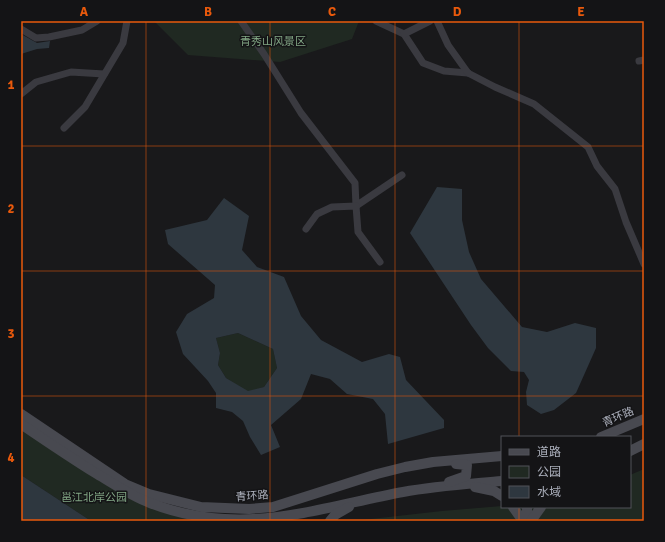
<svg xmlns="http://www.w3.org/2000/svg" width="665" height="542" viewBox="0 0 665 542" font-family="Signika,'Noto Sans SC',sans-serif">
<rect width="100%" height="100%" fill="#19191b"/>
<!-- green -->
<g fill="#202922">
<path d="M 154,21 L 359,21 L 352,39 L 280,62 L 188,55 Z"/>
<path d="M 238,333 L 273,349 L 277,368 L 264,387 L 248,392 L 226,378 L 218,365 L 220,353 L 216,338 Z"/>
<path d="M 21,424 L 176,512 L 289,521 L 91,521 L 21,475 Z"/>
<path d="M 644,469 L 644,521 L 353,521 L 442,511 L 502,506 L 502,507 L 630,507 L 630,475 Z"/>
</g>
<!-- water -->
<g fill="#2e373f" fill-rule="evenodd">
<path d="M 21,34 L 37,43 L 50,41 L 49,48 L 37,49 L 21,54 Z"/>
<path d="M 437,187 L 462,189 L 462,220 L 469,252 L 481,279 L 522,327 L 547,332 L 575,323 L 596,328 L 596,348 L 576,393 L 554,410 L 541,414 L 527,405 L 526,392 L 529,380 L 524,372 L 511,371 L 488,348 L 471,325 L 410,233 Z"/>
<path d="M 224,198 L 249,216 L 242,250 L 257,267 L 284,277 L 301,316 L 321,340 L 362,362 L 389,354 L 400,357 L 406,380 L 444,420 L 444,428 L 388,444 L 385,414 L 373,399 L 347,394 L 330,379 L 311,374 L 301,399 L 271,425 L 280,447 L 261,455 L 250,437 L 243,421 L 232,412 L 216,408 L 216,393 L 208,381 L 183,354 L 176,332 L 187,314 L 214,298 L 215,285 L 168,244 L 165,230 L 207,220 ZM 238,333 L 273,349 L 277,368 L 264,387 L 248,391 L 226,378 L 218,365 L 220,353 L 216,338 Z"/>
<path d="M 21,475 L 91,521 L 21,521 Z"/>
</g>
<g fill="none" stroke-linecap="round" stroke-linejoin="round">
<!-- street -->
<g stroke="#3a3a40" stroke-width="7">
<path d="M 241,21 L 264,54 L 301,113 L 355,183 L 356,206 L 402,175"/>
<path d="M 376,21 L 404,34 L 423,63 L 444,71 L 468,73"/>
<path d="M 437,21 L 448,45 L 468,73 L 495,87 L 534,104 L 588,147 L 597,166 L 615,189 L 626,222 L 644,264"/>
<path d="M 21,29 L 36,38 L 49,37 L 82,30 L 97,21"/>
<path d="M 404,34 L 430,21"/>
<path d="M 639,61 L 644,60"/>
<path d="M 21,94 L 36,82 L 71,72 L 104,74"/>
<path d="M 64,128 L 85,107 L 123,43 L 127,21"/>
<path d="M 306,229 L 317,214 L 332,207 L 356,206 L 358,232 L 380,262"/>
</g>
<!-- secondary -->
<g stroke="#484950" stroke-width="10">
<path d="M 21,414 L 125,484 L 149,494 L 201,507 L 249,509 L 273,507 L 377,474 L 405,467 L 433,462 L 502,456"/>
<path d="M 21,424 C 46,441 71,458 97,474 C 114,484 131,496 150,503 C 241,538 313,509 403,492 C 435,486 469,484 502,481"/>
<path d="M 601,437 L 644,419"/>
<path d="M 630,451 L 644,444"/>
<path d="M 449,482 L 466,476 L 467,465 L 456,464"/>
<path d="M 475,487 L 494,491 L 502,496"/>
<path d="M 513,507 L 523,521"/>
<path d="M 527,507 L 527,521"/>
<path d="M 330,521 L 335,515 L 349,507"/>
<path d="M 531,521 L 541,507"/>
</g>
</g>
<!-- grid -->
<path fill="none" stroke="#e8590c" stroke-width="1" stroke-opacity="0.55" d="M 146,21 L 146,521M 270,21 L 270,521M 395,21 L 395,521M 519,21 L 519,437M 21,146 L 644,146M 21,271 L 644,271M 21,396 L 644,396M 519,507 L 519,521"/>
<g text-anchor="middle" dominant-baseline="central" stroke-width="3" stroke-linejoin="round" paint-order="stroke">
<!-- park labels -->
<g font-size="11" fill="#82a685" stroke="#141416">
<text x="273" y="41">青秀山风景区</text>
<text x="94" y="497">邕江北岸公园</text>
</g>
<!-- street labels -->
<g font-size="11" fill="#abafbb" stroke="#141416">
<text transform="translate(618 417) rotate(-23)">青环路</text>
<text transform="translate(252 496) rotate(-4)">青环路</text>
</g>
</g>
<!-- border -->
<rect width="665" height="542" fill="none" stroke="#141416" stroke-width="44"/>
<!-- legend -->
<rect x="501" y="436" width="130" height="72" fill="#141416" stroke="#505258"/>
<rect x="509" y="449" width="20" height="6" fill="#484950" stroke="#505258"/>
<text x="537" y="456" font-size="12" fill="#abafbb">道路</text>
<rect x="509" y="466" width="20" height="12" fill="#202922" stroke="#505258"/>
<text x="537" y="476" font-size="12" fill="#abafbb">公园</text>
<rect x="509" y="486" width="20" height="12" fill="#2e373f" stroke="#505258"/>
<text x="537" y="496" font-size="12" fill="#abafbb">水域</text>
<rect x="22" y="22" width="621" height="498" fill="none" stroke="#e8590c" stroke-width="1.5"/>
<g font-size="13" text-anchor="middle" font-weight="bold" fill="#e8590c">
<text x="84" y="16">A</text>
<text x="208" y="16">B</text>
<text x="332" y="16">C</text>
<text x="457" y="16">D</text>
<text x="581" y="16">E</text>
<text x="11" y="89">1</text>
<text x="11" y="213">2</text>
<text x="11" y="338">3</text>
<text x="11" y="462">4</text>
</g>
</svg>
